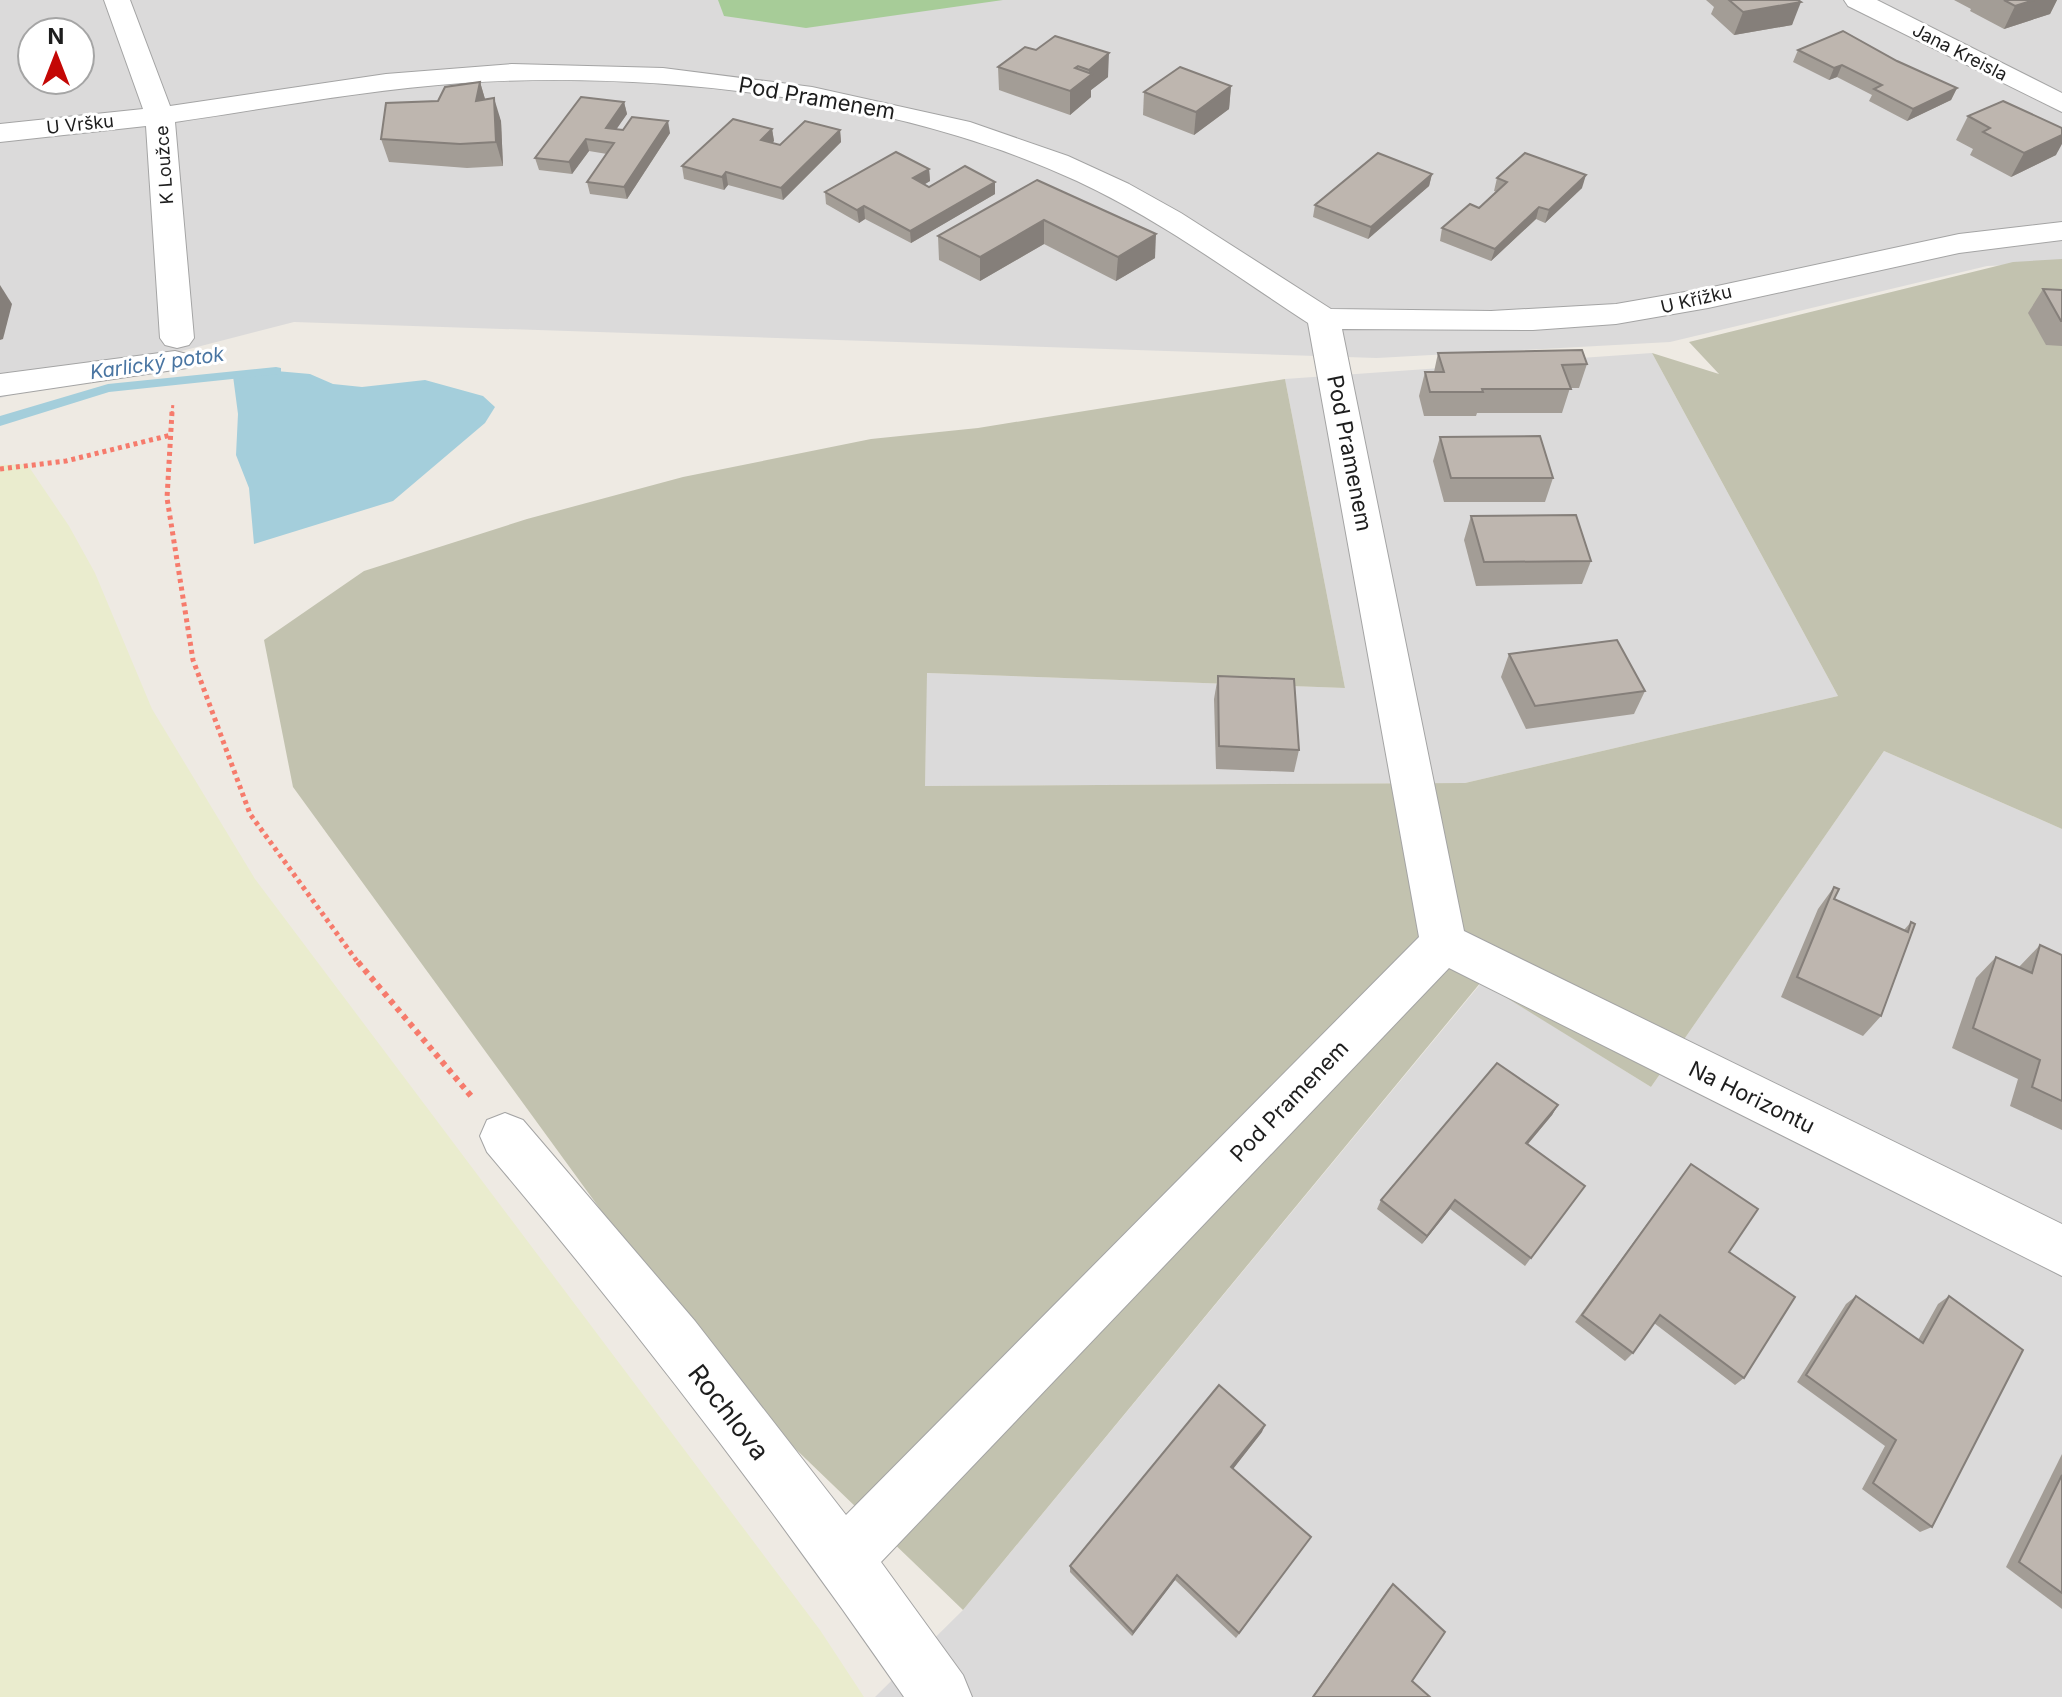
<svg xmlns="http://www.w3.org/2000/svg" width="2062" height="1697" viewBox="0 0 2062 1697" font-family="Inter,sans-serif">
<rect width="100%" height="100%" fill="#eeeae3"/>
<!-- residential -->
<g fill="#dbdada" fill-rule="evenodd">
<path d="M 0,0 L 2062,0 L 2062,263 L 1987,266 L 1670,342 L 1377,358 L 294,322 L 0,398 ZM 32,32 L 80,32 L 80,80 L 32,80 Z"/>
<path d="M 1652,353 L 1838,696 L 1465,783 L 925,786 L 926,673 L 1345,688 L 1285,379 Z"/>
<path d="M 1884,751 L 2062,829 L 2062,1697 L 875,1697 L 963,1610 L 1482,982 L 1651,1087 Z"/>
</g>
<!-- construction -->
<path fill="#c2c2af" d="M 2062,259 L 2062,829 L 1884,751 L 1651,1087 L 1481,982 L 963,1610 L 726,1382 L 293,787 L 264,640 L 364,571 L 527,519 L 683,477 L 871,439 L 978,428 L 1285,379 L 1345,688 L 927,673 L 925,786 L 1465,783 L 1838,696 L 1652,353 L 1719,374 L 1689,342 L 2013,262 Z"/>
<!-- farmland -->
<path fill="#eaecce" d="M 27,464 L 69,526 L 95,573 L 152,709 L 255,879 L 820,1630 L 864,1697 L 0,1697 L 0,465 Z"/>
<!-- forest -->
<path fill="#a7cc98" d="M 718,0 L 1003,0 L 806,28 L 724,16 Z"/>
<!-- water -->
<path fill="#a4cedb" d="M 276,371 L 310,374 L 333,384 L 362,387 L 425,380 L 483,396 L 495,407 L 485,423 L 393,501 L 254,544 L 249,488 L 236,455 L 238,414 L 233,376 Z"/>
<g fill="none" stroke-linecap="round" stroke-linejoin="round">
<!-- stream -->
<path fill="#a4cedb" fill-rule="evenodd" d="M 276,367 L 281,368 L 281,374 L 109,392 L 0,426 L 0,416 L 108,384 Z"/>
<!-- minor casing -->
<g stroke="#a4a4a4" stroke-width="2">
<g id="minor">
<path d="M 104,0 L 130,0 L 170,106 L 386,74 L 512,64 L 663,68 L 812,87 L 970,122 L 1068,156 L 1129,184 L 1181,213 L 1331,309 L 1491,311 L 1616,304 L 1708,288 L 1959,234 L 2062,222 L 2062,240 L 1959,253 L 1708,308 L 1616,324 L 1533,330 L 1342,329 L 1464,931 L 2062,1224 L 2062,1276 L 1449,968 L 881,1562 L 963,1675 L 972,1697 L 904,1697 C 774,1509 635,1327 487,1152 L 480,1136 L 487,1120 L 505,1113 L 523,1120 L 695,1321 L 846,1515 L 1419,937 L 1308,323 C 1233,274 1159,219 1077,181 C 898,98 657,70 462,83 C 366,90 270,108 175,122 L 194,338 L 189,345 L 177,348 L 165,345 L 160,338 L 146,126 L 0,142 L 0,124 L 143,109 Z"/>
<path d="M 1844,0 L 1877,0 L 2062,93 L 2062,112 L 1848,6 Z"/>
<path d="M 175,351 L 187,354 L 192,361 L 187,368 L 0,396 L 0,374 Z"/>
</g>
</g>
<!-- path-far2 -->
<path stroke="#f67b6c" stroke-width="3" stroke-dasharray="3 3" stroke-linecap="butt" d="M 172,414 L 173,403"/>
<!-- path-far1 -->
<g stroke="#f67b6c" stroke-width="5" stroke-dasharray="4 4" stroke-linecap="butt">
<path d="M 172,412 L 167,498 L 193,660 L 250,814 L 359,964"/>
<path d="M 0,469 L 66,461 L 171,435"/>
</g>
<!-- path -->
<path stroke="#f67b6c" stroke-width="6" stroke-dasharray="5 5" stroke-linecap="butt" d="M 358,962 L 471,1096"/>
<!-- minor -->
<use href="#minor" fill="#fff" fill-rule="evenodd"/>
</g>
<!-- wall -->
<g fill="#a39d96">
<path d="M 1706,0 L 1798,0 L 1792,25 L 1734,35 L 1711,14 L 1714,7 Z"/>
<path d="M 1954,0 L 2057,0 L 2050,14 L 2004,29 L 1970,11 L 1971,9 Z"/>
<path d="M 1025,47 L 1108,77 L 1091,90 L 1091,97 L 1070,115 L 999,90 L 998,67 Z"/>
<path d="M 1798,50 L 1897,61 L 1957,88 L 1951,100 L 1907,121 L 1869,101 L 1872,95 L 1837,77 L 1829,80 L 1793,62 Z"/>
<path d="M 480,82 L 485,99 L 501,121 L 503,166 L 467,168 L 389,162 L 381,139 L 438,101 Z"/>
<path d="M 1231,86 L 1229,109 L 1194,135 L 1143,115 L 1144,92 Z"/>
<path d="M 624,102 L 627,114 L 616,129 L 670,133 L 627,199 L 590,194 L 587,182 L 607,154 L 589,151 L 572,174 L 539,170 L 535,158 Z"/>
<path d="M 1968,116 L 2056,155 L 2011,177 L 1970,155 L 1973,149 L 1956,140 Z"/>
<path d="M 772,129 L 774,141 L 772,143 L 780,145 L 840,130 L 841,142 L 783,200 L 728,185 L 724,190 L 684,179 L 682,166 Z"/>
<path d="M 929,169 L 930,181 L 924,184 L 929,187 L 995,182 L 995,194 L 911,243 L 865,219 L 859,223 L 826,204 L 825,192 Z"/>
<path d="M 1432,174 L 1429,186 L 1368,239 L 1313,217 L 1315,205 Z"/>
<path d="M 1497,178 L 1582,188 L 1545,223 L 1536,219 L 1491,261 L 1440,241 L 1442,228 L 1479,208 L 1497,192 L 1494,191 Z"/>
<path d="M 1037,180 L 1155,258 L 1116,281 L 1044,244 L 980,281 L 939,260 L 938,236 Z"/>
<path d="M 2043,289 L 2062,290 L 2062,346 L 2046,345 L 2028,313 Z"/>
<path d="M 1438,353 L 1587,364 L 1579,388 L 1570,388 L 1562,413 L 1477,413 L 1476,416 L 1424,416 L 1419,396 L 1425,372 L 1434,372 Z"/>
<path d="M 1440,437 L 1553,478 L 1545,502 L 1444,502 L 1433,461 Z"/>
<path d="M 1471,516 L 1591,561 L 1582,584 L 1476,586 L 1464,540 Z"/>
<path d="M 1509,654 L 1645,691 L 1634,714 L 1526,729 L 1501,677 Z"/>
<path d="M 1218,676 L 1299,750 L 1294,772 L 1216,769 L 1214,699 Z"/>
<path d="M 1834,887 L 1834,899 L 1904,930 L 1911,922 L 1881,1016 L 1863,1036 L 1781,997 L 1818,909 Z"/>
<path d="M 2040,945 L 2062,955 L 2062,1130 L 2010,1106 L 2018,1079 L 1952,1048 L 1976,978 L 1996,957 L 2019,967 Z"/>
<path d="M 1558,1105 L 1552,1115 L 1528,1144 L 1585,1186 L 1525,1266 L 1450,1209 L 1422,1244 L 1377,1209 L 1381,1200 Z"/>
<path d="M 1691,1164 L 1729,1252 L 1744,1378 L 1735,1385 L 1654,1323 L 1633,1353 L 1625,1361 L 1575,1322 Z"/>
<path d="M 1856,1296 L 1918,1340 L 1938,1304 L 1949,1296 L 1932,1527 L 1920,1532 L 1862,1489 L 1885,1446 L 1797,1382 L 1846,1304 Z"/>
<path d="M 1262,1432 L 1233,1469 L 1311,1537 L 1236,1638 L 1175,1580 L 1132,1636 L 1070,1572 L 1070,1566 Z"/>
<path d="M 2062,1454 L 2062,1609 L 2006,1567 Z"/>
<path d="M 1393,1584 L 1412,1681 L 1430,1697 L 1312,1697 L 1388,1589 Z"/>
</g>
<!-- shaded-wall -->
<g fill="#857f7a">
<path d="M 2034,0 L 2057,0 L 2050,14 L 2004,29 L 2015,6 Z"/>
<path d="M 1801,2 L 1792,25 L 1734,35 L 1743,12 Z"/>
<path d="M 1109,53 L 1108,77 L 1091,90 L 1091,97 L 1070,115 L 1070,91 L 1075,68 L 1078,66 L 1077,86 L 1089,77 L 1089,70 Z"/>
<path d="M 1842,65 L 1837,77 L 1829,80 L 1834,68 Z"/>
<path d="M 480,82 L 487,106 L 476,101 Z"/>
<path d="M 1231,86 L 1229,109 L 1194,135 L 1196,112 Z"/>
<path d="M 1957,88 L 1951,100 L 1907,121 L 1913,109 Z"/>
<path d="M 494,98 L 501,121 L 503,166 L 496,142 Z"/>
<path d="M 624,102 L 627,114 L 609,140 L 606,128 Z"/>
<path d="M 668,121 L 670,133 L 627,199 L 624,187 Z"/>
<path d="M 772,129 L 774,141 L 763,152 L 761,140 Z"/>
<path d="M 840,130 L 841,142 L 783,200 L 781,188 Z"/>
<path d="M 2062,135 L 2062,144 L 2056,155 L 2011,177 L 2024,153 Z"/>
<path d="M 586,139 L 589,151 L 572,174 L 569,162 Z"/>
<path d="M 929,169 L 930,181 L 914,191 L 913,178 Z"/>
<path d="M 726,172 L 728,185 L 724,190 L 722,177 Z"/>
<path d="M 1432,174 L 1429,186 L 1368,239 L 1371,227 Z"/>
<path d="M 1586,175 L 1582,188 L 1545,223 L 1549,210 Z"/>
<path d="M 995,182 L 995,194 L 911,243 L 910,231 Z"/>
<path d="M 864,206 L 865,219 L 859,223 L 857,210 Z"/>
<path d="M 1539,207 L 1536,219 L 1491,261 L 1495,249 Z"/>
<path d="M 1044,220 L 1044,244 L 980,281 L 980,257 Z"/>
<path d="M 1156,234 L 1155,258 L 1116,281 L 1118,257 Z"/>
<path d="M 0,285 L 12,304 L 3,339 L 0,340 Z"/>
<path d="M 1558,1105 L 1552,1115 L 1521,1152 L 1526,1143 Z"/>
<path d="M 1455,1200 L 1450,1209 L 1422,1244 L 1427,1236 Z"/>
<path d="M 1265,1425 L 1262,1432 L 1229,1474 L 1231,1467 Z"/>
<path d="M 1177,1575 L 1175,1580 L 1132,1636 L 1133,1632 Z"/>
</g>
<!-- building -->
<g fill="#beb6af" stroke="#857f7a" stroke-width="2">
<path d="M 1729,0 L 1798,0 L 1801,2 L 1743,12 Z"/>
<path d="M 2004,0 L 2034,0 L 2015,6 Z"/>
<path d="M 1843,31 L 1897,61 L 1957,88 L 1913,109 L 1874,89 L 1882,85 L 1842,65 L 1834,68 L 1798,50 Z"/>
<path d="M 1055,36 L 1109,53 L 1089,70 L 1078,66 L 1075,68 L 1092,74 L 1070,91 L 998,67 L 1025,47 L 1036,50 Z"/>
<path d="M 1180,67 L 1231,86 L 1196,112 L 1144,92 Z"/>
<path d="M 480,82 L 476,101 L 494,98 L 496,142 L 460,144 L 381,139 L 386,103 L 438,101 L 445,87 Z"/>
<path d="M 581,97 L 624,102 L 606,128 L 623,130 L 632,117 L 668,121 L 624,187 L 587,182 L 614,143 L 586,139 L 569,162 L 535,158 Z"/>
<path d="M 2003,101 L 2062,128 L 2062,135 L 2024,153 L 1983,132 L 1990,128 L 1968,116 Z"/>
<path d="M 733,119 L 772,129 L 761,140 L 780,145 L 805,121 L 840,130 L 781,188 L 726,172 L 722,177 L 682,166 Z"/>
<path d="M 896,152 L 929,169 L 913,178 L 929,187 L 965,166 L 995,182 L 910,231 L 864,206 L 857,210 L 825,192 Z"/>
<path d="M 1378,153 L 1432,174 L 1371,227 L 1315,205 Z"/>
<path d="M 1525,153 L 1586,175 L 1549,210 L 1539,207 L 1495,249 L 1442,228 L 1470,204 L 1479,208 L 1507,182 L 1497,178 Z"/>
<path d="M 1037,180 L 1156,234 L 1118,257 L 1044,220 L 980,257 L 938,236 Z"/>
<path d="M 2043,289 L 2062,290 L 2062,321 L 2061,321 Z"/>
<path d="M 1582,350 L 1587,364 L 1562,365 L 1571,389 L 1482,389 L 1483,392 L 1430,392 L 1425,372 L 1444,372 L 1438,353 Z"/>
<path d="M 1540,436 L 1553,478 L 1451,478 L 1440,437 Z"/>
<path d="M 1576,515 L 1591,561 L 1484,562 L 1471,516 Z"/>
<path d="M 1617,640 L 1645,691 L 1535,706 L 1509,654 Z"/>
<path d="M 1218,676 L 1294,679 L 1299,750 L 1219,746 Z"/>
<path d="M 1834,887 L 1839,889 L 1834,899 L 1908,932 L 1911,922 L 1915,924 L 1881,1016 L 1797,977 Z"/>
<path d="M 2040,945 L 2062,955 L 2062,1101 L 2032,1087 L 2040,1060 L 1973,1028 L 1996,957 L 2032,973 Z"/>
<path d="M 1497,1063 L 1558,1105 L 1526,1143 L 1585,1186 L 1531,1258 L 1455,1200 L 1427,1236 L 1381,1200 Z"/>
<path d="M 1691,1164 L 1758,1209 L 1729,1252 L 1795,1297 L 1744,1378 L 1660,1315 L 1633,1353 L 1582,1315 Z"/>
<path d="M 1856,1296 L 1923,1343 L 1949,1296 L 2023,1350 L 1932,1527 L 1873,1483 L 1896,1440 L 1806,1375 Z"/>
<path d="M 1219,1385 L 1265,1425 L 1231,1467 L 1311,1537 L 1239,1633 L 1177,1575 L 1133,1632 L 1070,1566 Z"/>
<path d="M 2062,1475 L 2062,1593 L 2019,1562 Z"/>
<path d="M 1393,1584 L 1445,1632 L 1412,1681 L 1430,1697 L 1313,1697 Z"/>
</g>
<g text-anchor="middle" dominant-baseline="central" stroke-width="6" stroke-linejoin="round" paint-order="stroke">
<!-- far-street labels -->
<g font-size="18" fill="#1d1d1d" stroke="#fff">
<text transform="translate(1960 52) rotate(27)">Jana Kreisla</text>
<text transform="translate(80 124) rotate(-6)">U Vršku</text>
<text transform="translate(164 165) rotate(-94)">K Loužce</text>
<text transform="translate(1696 299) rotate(-13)">U Křížku</text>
</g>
<!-- far-water labels -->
<g font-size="20" font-style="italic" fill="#4975a2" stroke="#fff">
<text transform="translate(157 363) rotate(-8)">Karlický potok</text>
</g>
<!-- street labels -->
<g font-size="22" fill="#1d1d1d" stroke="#fff">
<text transform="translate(817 98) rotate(10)">Pod Pramenem</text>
<text transform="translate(1350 453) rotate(79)">Pod Pramenem</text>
<text transform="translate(1752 1097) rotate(26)">Na Horizontu</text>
<text transform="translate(1289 1101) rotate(-46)">Pod Pramenem</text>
</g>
<!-- near-street labels -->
<g font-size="26" fill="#1d1d1d" stroke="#fff">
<text transform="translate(729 1412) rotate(52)">Rochlova</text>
</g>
</g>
<!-- north arrow -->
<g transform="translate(56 56)"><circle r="38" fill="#ffffff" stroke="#a5a5a5" stroke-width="2"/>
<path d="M0-6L14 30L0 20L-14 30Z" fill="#c40705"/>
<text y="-12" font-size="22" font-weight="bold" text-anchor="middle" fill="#1d1d1d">N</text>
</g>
</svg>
